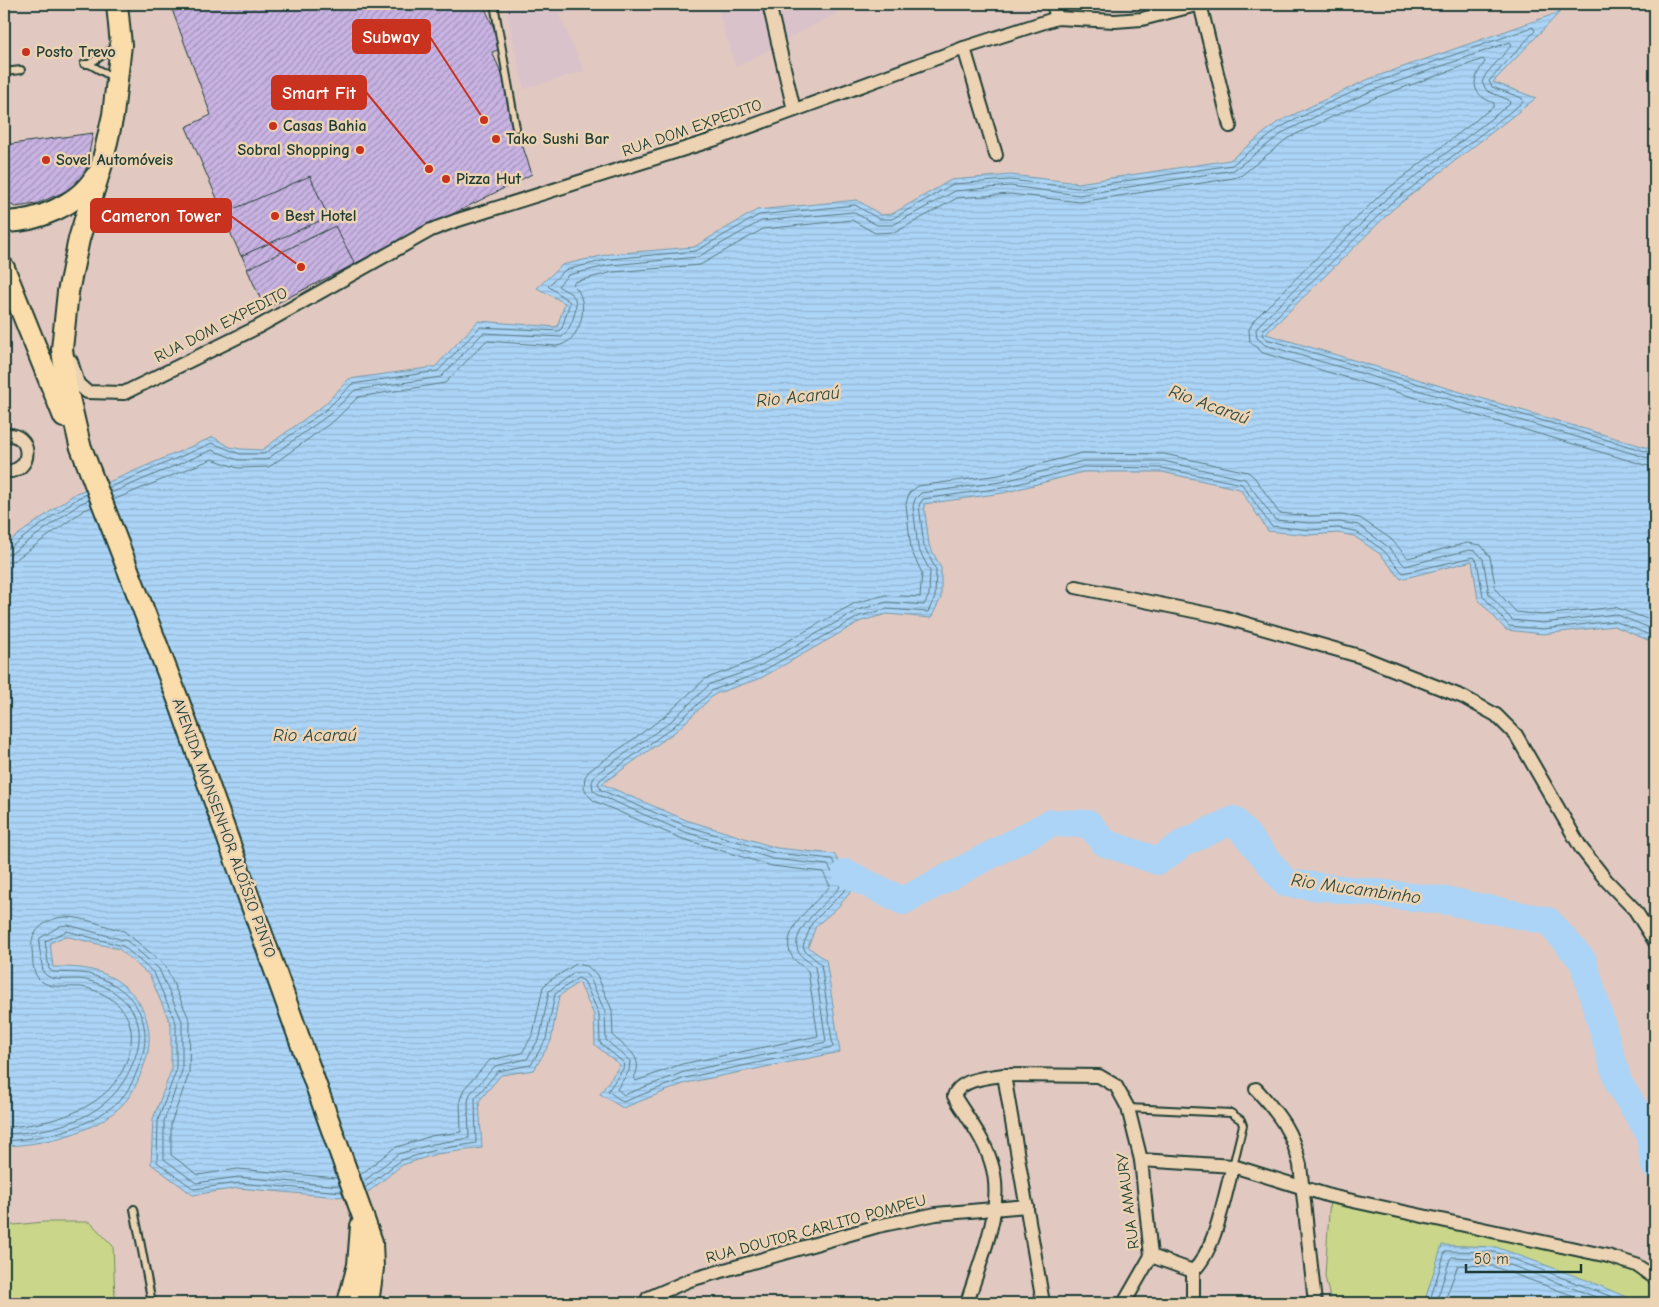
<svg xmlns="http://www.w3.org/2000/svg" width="1659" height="1307" viewBox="0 0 1659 1307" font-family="'Comic Neue',sans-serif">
<defs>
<pattern id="water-rules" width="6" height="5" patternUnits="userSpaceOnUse" patternTransform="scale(1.25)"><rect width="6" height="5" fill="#abd4f6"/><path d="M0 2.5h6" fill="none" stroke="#93b7d4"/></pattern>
<pattern id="building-hatch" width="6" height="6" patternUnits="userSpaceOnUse" patternTransform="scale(1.25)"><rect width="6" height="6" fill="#c9b3e3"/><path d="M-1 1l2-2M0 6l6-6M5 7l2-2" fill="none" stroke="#a393b9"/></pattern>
</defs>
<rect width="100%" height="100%" fill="#e1c9c1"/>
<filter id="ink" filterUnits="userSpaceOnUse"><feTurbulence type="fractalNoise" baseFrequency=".02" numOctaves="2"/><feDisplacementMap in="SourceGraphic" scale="10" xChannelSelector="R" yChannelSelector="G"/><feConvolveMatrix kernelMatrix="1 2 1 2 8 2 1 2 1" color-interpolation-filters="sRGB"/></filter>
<g filter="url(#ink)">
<!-- built -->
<g fill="#dac2cb">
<path d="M 505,4 L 598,4 L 559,15 L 584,71 L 524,89 Z"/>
<path d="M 716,4 L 854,4 L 736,67 Z"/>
</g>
<!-- green -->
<g fill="#cad78a" stroke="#748a5f">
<path d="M 1330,1196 L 1608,1256 L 1655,1278 L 1655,1303 L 1331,1303 L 1325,1276 Z"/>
<path d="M 44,1222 L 90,1222 L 113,1246 L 115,1300 L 111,1303 L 4,1303 L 4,1226 Z"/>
</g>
<!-- water -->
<g fill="url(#water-rules)" stroke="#7398a8">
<path d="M 1560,12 L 1493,82 L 1536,98 L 1393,209 L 1266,334 L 1655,450 L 1655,643 L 1614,626 L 1543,634 L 1506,630 L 1478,599 L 1472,561 L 1401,579 L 1380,554 L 1354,536 L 1338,533 L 1310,535 L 1268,531 L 1240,489 L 1162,472 L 1083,472 L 1003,493 L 924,504 L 929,545 L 941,568 L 941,598 L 931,618 L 887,614 L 861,621 L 761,678 L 715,694 L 676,731 L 602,784 L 686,820 L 777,848 L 834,854 L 854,888 L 837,908 L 816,926 L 808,947 L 826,960 L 840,1052 L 686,1083 L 623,1108 L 600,1094 L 620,1065 L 595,1045 L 594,1015 L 579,982 L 559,996 L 551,1041 L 534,1070 L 501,1075 L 479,1101 L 482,1148 L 436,1154 L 402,1165 L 367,1193 L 338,1197 L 238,1188 L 193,1195 L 151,1164 L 153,1119 L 171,1071 L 171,1025 L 150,976 L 119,949 L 65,936 L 50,943 L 53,967 C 64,967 76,967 87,969 C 135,978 162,1022 143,1068 C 138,1081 133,1094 123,1104 C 96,1133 42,1145 4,1146 L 4,545 L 76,493 L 111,481 L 213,437 L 230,447 L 241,449 L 262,450 L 324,405 L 349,379 L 435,367 L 478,321 L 557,327 L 565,303 L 537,288 L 562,265 L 610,254 L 694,247 L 757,210 L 857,200 L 881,215 L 892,214 L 951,180 L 1011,175 L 1078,183 L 1230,160 L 1278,122 L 1324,100 L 1369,79 Z"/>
<path d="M 1442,1245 L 1496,1247 L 1589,1281 L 1640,1303 L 1424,1303 Z"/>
</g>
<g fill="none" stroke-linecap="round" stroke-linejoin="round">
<!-- shore -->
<g stroke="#577982" stroke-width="1">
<path d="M 108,488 L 212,443 L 240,454 L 264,454 L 327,409 L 352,384 L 438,371 L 480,327 L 559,331 L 562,328 L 570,302 L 548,286 L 565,270 L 610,259 L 696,251 L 759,215 L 855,205 L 879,219 L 892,219 L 953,184 L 1010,180 L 1078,188 L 1232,165 L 1281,127 L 1326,104 L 1371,84 L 1533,27 L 1535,31 L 1489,81 L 1492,87 L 1522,98 L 1523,102 L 1389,205 L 1264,329 L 1262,335 L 1267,339 L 1655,454"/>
<path d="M 111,493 L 212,450 L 238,460 L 266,460 L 330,414 L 355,390 L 441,377 L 483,333 L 562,337 C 570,331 580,306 574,297 C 571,292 563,290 558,286 L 568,275 L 611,265 L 698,257 L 761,221 L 853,212 L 877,225 L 893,225 L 955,191 L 1010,186 L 1079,195 L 1234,170 L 1284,132 L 1329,110 L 1374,90 L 1510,42 L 1512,45 L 1486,74 L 1482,82 L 1487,91 L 1509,100 L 1510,104 L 1385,200 L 1259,325 L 1256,330 L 1257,338 L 1265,345 L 1655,460"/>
<path d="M 113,500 L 212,459 L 238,468 L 269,467 L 335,420 L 358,397 L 445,383 L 486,341 L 556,346 C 581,344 592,300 573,285 L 574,282 L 613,272 L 700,265 L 763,229 L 852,220 L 875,233 L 896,232 L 957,198 L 1010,194 L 1080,202 L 1234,178 L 1242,175 L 1288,138 L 1332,117 L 1377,97 L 1483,59 L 1485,62 C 1471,80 1470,94 1494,103 L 1494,106 L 1380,195 L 1254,320 L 1249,330 L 1250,342 L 1263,353 L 1655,468"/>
<path d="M 4,549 L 9,548 L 78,498 L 87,494"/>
<path d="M 4,555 L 12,553 L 81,503 L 89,500"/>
<path d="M 4,563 L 15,560 L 84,510 L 92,507"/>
<path d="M 4,1127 C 57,1125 123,1105 131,1043 C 133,1028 128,1013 116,1003 C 108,995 93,989 82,987 C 68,986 48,990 38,978 C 32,971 33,959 32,949 C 29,931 48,917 66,917 C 84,917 106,927 124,931 L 165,965 L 190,1021 L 189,1074 L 171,1123 L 171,1155 L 198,1175 L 238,1169 L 337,1178"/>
<path d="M 4,1134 C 56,1132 111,1118 132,1065 C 138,1052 142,1035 137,1021 C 130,999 107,985 86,980 C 72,977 52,984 43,972 L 39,945 L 40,938 L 60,926 L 68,925 L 127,941 L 159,969 L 182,1021 L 182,1071 L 164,1121 L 164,1159 L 196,1183 L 238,1177 L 340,1186"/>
<path d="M 4,1141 C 45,1138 85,1130 118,1102 C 128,1093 134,1079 139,1066 C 157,1021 133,986 88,974 C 77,972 64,973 53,972 L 49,969 L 45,941 L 67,931 L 123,946 L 154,973 L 176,1023 L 176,1071 L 158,1120 L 157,1162 L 194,1189 L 238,1183 L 342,1192"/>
<path d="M 360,1175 L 394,1148 L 431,1136 L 461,1132 L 460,1100 L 464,1089 L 490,1060 L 522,1053 L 533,1034 L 543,987 L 549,981 L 576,964 L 587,966 L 597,975 L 612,1010 L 613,1036 C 627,1049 645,1057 634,1078 L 636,1081 L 682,1064 L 818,1036 L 808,971 C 804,967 797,963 793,958 C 775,933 817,902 830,886 L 823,872 L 772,866 L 680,838 L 594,801 L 587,794 L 584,787 L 585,777 L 589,771 L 664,717 L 705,679 L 753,661 L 855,603 L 885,595 L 920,597 L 922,573 L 911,550 L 906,504 L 909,493 L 918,486 L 999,475 L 1082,453 L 1164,454 L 1248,472 L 1255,478 L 1279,513 L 1310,516 L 1341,515 L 1360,518 L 1391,539 L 1408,558 L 1467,543 L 1481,545 L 1490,557 L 1496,590 L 1516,612 L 1543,615 L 1615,607 L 1655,622"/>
<path d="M 363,1182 L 398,1154 L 433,1144 L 469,1138 L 468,1102 L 470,1094 L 495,1066 L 527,1059 L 540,1037 L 549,991 L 574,973 L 584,973 L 590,978 L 605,1012 L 606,1040 L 630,1061 L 629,1071 L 617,1089 L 624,1095 L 684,1072 L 826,1042 L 815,967 C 810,962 801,958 798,951 C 789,930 829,901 840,887 L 828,865 L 773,859 L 682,831 L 599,795 L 593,790 L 592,782 L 596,774 L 669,723 L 710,684 L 756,668 L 858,610 L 887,602 L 924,605 L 929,595 L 930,571 L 918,548 L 913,506 L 915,499 L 921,493 L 1001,482 L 1083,461 L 1163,461 L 1245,479 L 1275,520 L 1310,523 L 1340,522 L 1358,525 L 1387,546 L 1405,566 L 1469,550 L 1476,551 L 1483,559 L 1489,594 L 1512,620 L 1543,623 L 1615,614 L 1655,630"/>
<path d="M 365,1188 L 401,1160 L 435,1150 L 476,1143 L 475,1098 L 498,1071 L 531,1065 L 546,1039 L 555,994 L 578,978 L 584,981 L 599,1014 L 600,1043 L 624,1063 L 623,1069 L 608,1091 L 623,1102 L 685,1078 L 833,1047 L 821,964 L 805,951 L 803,946 L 812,923 L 847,888 L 832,859 L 775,853 L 684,825 L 601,790 L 598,783 L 601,779 L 673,727 L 713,690 L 759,673 L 860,616 L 887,609 L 928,612 L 935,597 L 936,570 L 924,546 L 919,505 L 923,499 L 1002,488 L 1083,467 L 1162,468 L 1242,484 L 1271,526 L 1310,530 L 1338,528 L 1355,531 L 1383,550 L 1403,573 L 1474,557 L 1477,561 L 1483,596 L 1509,626 L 1543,629 L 1614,621 L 1655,637"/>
<path d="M 1429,1303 L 1445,1252 L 1447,1251 L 1495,1252 L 1628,1303"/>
<path d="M 1436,1303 L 1450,1259 L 1452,1257 L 1494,1259 L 1612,1303"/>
<path d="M 1444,1303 L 1458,1265 L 1492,1266 L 1593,1303"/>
</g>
<!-- river -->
<path stroke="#abd4f6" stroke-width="28" d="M 846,873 L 903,901 L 1051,823 L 1089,824 L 1105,843 L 1158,861 L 1185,842 L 1234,820 L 1286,883 L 1448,901 L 1548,921 L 1583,961 L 1619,1084 L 1649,1132 L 1655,1166"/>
</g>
<!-- building -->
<g fill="url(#building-hatch)" stroke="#1f3d34">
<path d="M 170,4 L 483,4 L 503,48 L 492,52 L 512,97 L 508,102 L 532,174 L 265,309 L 186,127 L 211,115 Z"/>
<path d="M 93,133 L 85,174 L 78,186 L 36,204 L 15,207 L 4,201 L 4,145 Z"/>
<path d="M 310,176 L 328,217 L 241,256 L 222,214 Z"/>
<path d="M 335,226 L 355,264 L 265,309 L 247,269 Z"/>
</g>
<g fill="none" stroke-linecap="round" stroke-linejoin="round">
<!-- service casing -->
<g stroke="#1f3d34" stroke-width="10">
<g id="service">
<path d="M 494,4 L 516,128"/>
<path d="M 84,64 L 89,64 L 114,78"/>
<path d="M 89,64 L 117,46"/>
<path d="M 4,72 L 21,70"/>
<path d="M 1128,1108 L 1231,1113 L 1241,1120 L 1243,1125 L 1233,1166"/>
<path d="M 134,1209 L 152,1303"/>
</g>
</g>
<!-- minor casing -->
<g stroke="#1f3d34" stroke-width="16">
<g id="minor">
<path d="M 769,4 L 794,110"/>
<path d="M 1053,4 L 1057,18"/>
<path d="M 1200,4 L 1230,126"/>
<path d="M 964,48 L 996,155"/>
<path d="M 71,361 L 78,384 L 87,392 L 124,393 L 256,328 L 431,230 L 455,221 L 716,139 L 964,48 L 1057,18 L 1115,21 L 1142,19 L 1200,4"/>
<path d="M 4,435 C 34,431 34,475 4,471"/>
<path d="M 1076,587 L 1223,617 L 1359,656 L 1463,697 L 1496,715 L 1516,735 L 1581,848 L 1606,880 L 1635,910 L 1655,942"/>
<path d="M 1004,1075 L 1099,1076 L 1116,1086 L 1128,1108 L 1141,1160 L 1151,1256 L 1124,1303"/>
<path d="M 1256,1089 C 1279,1114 1292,1131 1300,1165 L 1315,1303"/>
<path d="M 1141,1160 L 1233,1166 L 1330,1196 L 1608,1256 L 1636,1265 L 1655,1278"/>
<path d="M 1151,1256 L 1193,1271"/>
<path d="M 653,1303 L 648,1298 L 690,1280 L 878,1226 L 936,1214 L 1027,1206"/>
<path d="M 967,1303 C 980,1260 1006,1207 991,1162 C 984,1139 967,1117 954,1096 C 960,1079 988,1077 1004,1075 L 1043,1303"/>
<path d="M 1193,1303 L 1193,1271 C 1216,1250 1224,1196 1233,1166"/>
</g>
</g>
<!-- primary casing -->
<g stroke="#1f3d34" stroke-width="24">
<g id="primary">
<path d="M 117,4 L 121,45 L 113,115 L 102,164 L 79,239 L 68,292 L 62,349 L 67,389 L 80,445 L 179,702 L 372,1242 L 373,1268 L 368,1303"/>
<path d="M 4,222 C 36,222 78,205 95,177"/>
<path d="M 4,268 L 64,417"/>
<path d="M 348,1303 L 358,1265 L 361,1226"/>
</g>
</g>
<!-- service -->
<use href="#service" stroke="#ebd3b3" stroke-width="6"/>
<!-- minor -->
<use href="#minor" stroke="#ebd3b3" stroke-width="12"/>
<!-- primary -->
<use href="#primary" stroke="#faddab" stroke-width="20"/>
</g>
</g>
<!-- markers -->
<g fill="#c8321e" stroke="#ebd3b3" stroke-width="2">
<circle cx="26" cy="52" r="5"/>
<circle cx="273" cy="126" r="5"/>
<circle cx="496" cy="139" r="5"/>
<circle cx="360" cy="150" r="5"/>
<circle cx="46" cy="160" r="5"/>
<circle cx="446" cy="179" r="5"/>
<circle cx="275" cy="216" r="5"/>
</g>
<g text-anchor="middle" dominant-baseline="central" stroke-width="5" stroke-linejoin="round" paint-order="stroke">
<!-- poi labels -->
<g font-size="16" font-weight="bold" fill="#1f3d34" stroke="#ebd3b3" text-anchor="start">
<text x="36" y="52">Posto Trevo</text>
<text x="283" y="126">Casas Bahia</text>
<text x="506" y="139">Tako Sushi Bar</text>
<text x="350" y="150" text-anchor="end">Sobral Shopping</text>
<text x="56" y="160">Sovel Automóveis</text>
<text x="456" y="179">Pizza Hut</text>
<text x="285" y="216">Best Hotel</text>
</g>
<!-- street labels -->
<g font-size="16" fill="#1f3d34" stroke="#ebd3b3">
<text transform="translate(692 128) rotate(-19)">RUA DOM EXPEDITO</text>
<text transform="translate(221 325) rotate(-27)">RUA DOM EXPEDITO</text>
<text transform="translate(224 828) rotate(70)">AVENIDA MONSENHOR ALOÍSIO PINTO</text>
<text transform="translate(1128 1201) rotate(-97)">RUA AMAURY</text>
<text transform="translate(816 1229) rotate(-15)">RUA DOUTOR CARLITO POMPEU</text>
</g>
<!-- water labels -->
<g font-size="18" font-style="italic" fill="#26453e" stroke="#ebd3b3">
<text transform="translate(798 397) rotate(-6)">Rio Acaraú</text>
<text transform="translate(1209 405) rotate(20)">Rio Acaraú</text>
<text x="315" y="735">Rio Acaraú</text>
<text transform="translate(1356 889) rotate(8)">Rio Mucambinho</text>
</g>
</g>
<!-- callouts -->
<path fill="none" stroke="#c8321e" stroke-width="2" d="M484 120L430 37M429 169L366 92M301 267L231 216"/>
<g fill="#c8321e" stroke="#ebd3b3" stroke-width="2">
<circle cx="484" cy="120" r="5"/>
<circle cx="429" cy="169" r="5"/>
<circle cx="301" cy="267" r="5"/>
</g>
<g fill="#c8321e" stroke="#c8321e" stroke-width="2">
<rect x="353" y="20" width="77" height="33" rx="5"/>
<rect x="272" y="76" width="94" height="33" rx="5"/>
<rect x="91" y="199" width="140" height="33" rx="5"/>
</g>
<g font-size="18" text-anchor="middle" font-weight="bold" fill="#fff">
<text x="391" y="43">Subway</text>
<text x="319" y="99">Smart Fit</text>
<text x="161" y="222">Cameron Tower</text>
</g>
<!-- margin -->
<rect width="1659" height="1307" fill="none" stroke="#ebd3b3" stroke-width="20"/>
<rect x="10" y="10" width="1639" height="1287" fill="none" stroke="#1f3d34" stroke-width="2" filter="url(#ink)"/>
<!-- scale -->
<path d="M1466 1264v8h115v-8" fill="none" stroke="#1f3d34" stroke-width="2.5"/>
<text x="1474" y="1264" font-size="15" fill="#1f3d34" stroke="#ebd3b3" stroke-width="4" paint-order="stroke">50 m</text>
</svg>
